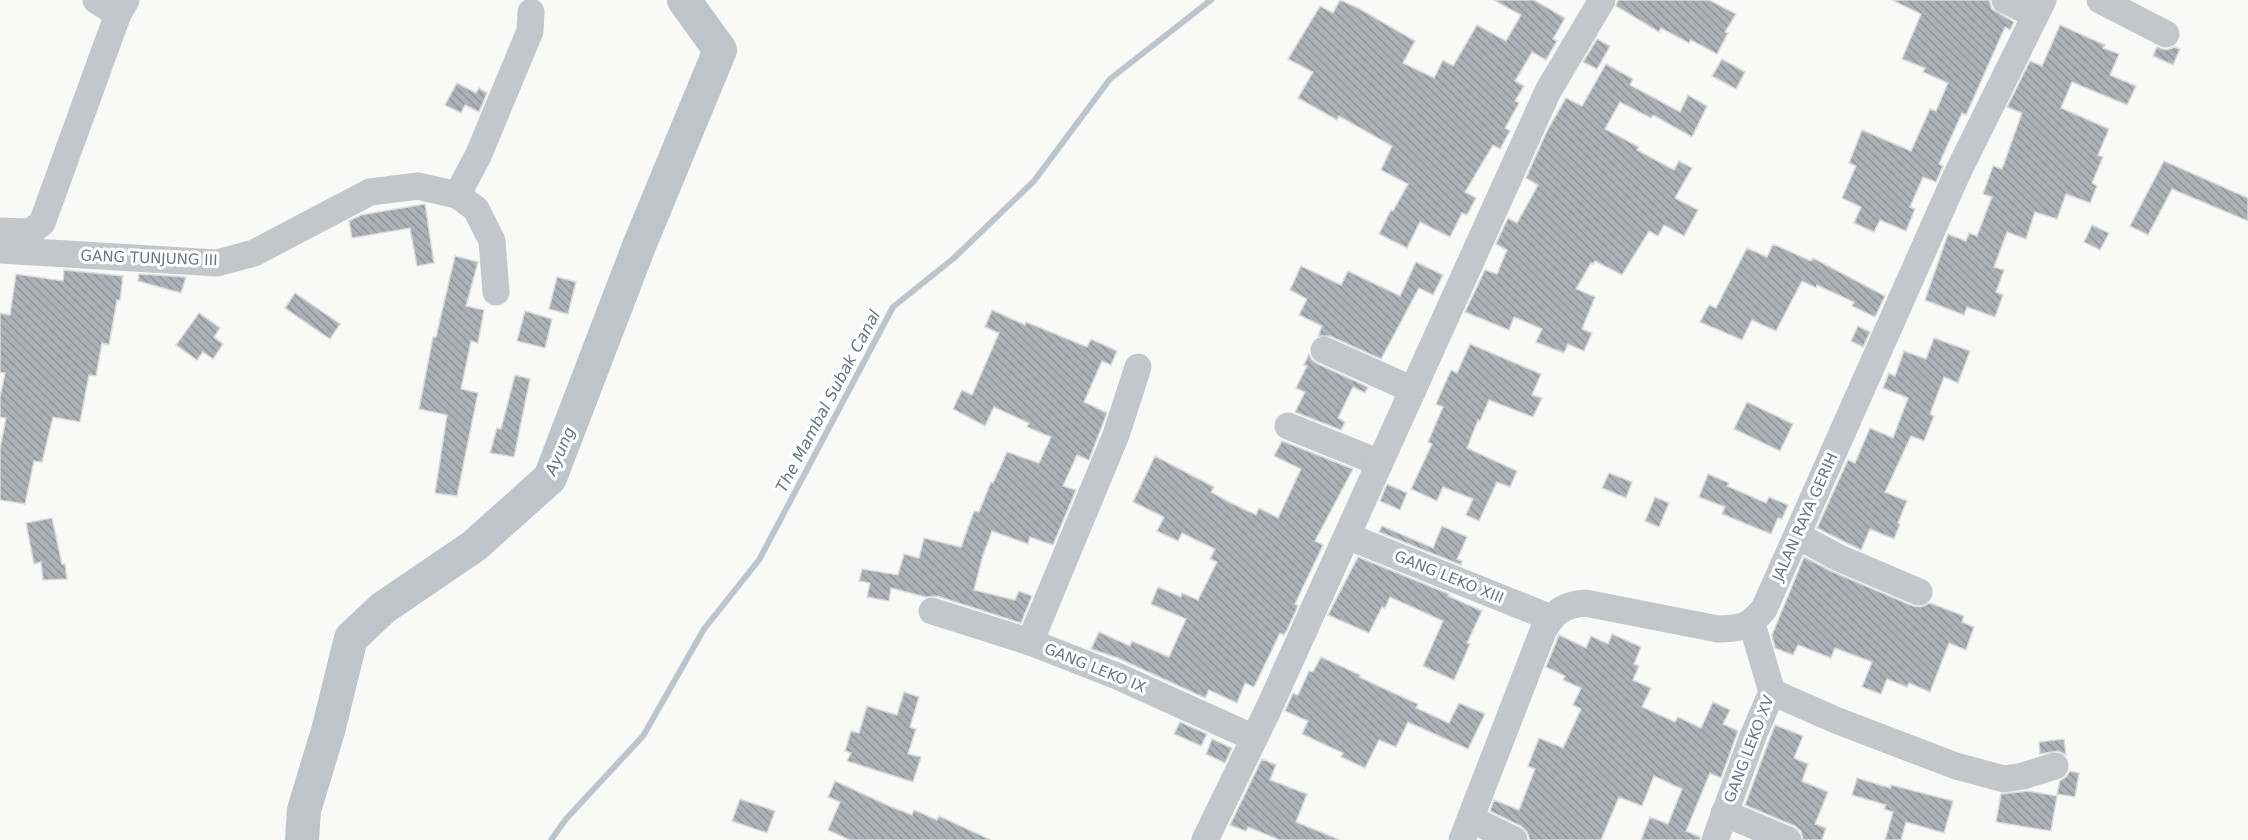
<svg xmlns="http://www.w3.org/2000/svg" width="2248" height="840" viewBox="0 0 2248 840" font-family="'DejaVu Sans',sans-serif">
<defs>
<pattern id="building-back-hatch" width="6" height="6" patternUnits="userSpaceOnUse" patternTransform="scale(1.5)"><rect width="6" height="6" fill="#abb1b7"/><path d="M-1 5l2 2M0 0l6 6M5-1l2 2" fill="none" stroke="#8f959a"/></pattern>
</defs>
<rect width="100%" height="100%" fill="#f9f9f7"/>
<g fill="none" stroke-linecap="round" stroke-linejoin="round">
<!-- stream -->
<path stroke="#bdc5cb" stroke-width="6" d="M 551,840 L 566,819 L 643,736 L 704,629 L 759,560 L 893,307 L 954,258 L 1034,181 L 1110,79 L 1211,0"/>
<!-- river -->
<path stroke="#bdc5cb" stroke-width="34" d="M 302,840 L 304,810 L 328,731 L 351,638 L 383,608 L 474,546 L 550,478 L 639,246 L 720,50 L 684,0"/>
</g>
<!-- building -->
<g fill="url(#building-back-hatch)" stroke="#dbdbd9" stroke-width="1.5">
<path d="M 1340,0 L 1358,8 L 1415,41 L 1403,63 L 1434,78 L 1443,60 L 1453,66 L 1477,25 L 1506,41 L 1521,15 L 1494,0 L 1534,0 L 1565,18 L 1553,39 L 1557,41 L 1546,60 L 1532,52 L 1515,81 L 1524,86 L 1515,101 L 1519,103 L 1505,128 L 1510,131 L 1500,149 L 1493,145 L 1465,192 L 1476,198 L 1467,215 L 1462,213 L 1450,237 L 1420,222 L 1407,248 L 1379,234 L 1391,210 L 1393,211 L 1408,184 L 1381,170 L 1392,146 L 1339,116 L 1337,120 L 1298,98 L 1313,72 L 1288,59 L 1320,6 L 1333,13 Z"/>
<path d="M 1618,0 L 1709,0 L 1736,14 L 1725,32 L 1728,33 L 1717,54 L 1691,40 L 1689,43 L 1661,28 L 1659,32 L 1616,6 Z"/>
<path d="M 1892,0 L 1989,0 L 1992,9 L 2014,22 L 2010,30 L 2005,27 L 1966,115 L 1962,113 L 1939,164 L 1943,166 L 1936,182 L 1923,177 L 1910,207 L 1915,209 L 1906,231 L 1880,220 L 1874,232 L 1854,223 L 1861,207 L 1842,198 L 1856,166 L 1849,163 L 1862,130 L 1911,151 L 1930,109 L 1936,111 L 1948,83 L 1923,72 L 1925,68 L 1902,59 L 1921,14 Z"/>
<path d="M 2060,25 L 2105,45 L 2103,48 L 2119,54 L 2110,75 L 2136,86 L 2127,105 L 2072,82 L 2061,108 L 2109,129 L 2098,155 L 2103,157 L 2092,183 L 2097,186 L 2090,203 L 2066,194 L 2057,219 L 2035,212 L 2026,239 L 2007,232 L 1994,267 L 2004,270 L 1996,292 L 2003,295 L 1995,317 L 1967,307 L 1964,315 L 1925,300 L 1948,234 L 1966,241 L 1969,233 L 1977,236 L 1992,197 L 1983,194 L 1993,166 L 2002,169 L 2022,113 L 2007,107 L 2030,61 L 2042,66 Z"/>
<path d="M 1597,39 L 1610,46 L 1597,69 L 1583,62 Z"/>
<path d="M 2157,47 L 2166,50 L 2175,47 L 2180,49 L 2173,65 L 2153,56 Z"/>
<path d="M 1722,59 L 1745,72 L 1736,89 L 1712,76 Z"/>
<path d="M 1606,64 L 1633,79 L 1630,85 L 1680,112 L 1688,95 L 1707,106 L 1692,137 L 1653,115 L 1651,118 L 1620,102 L 1605,129 L 1639,147 L 1637,150 L 1674,170 L 1679,161 L 1692,168 L 1675,198 L 1698,210 L 1684,236 L 1664,225 L 1658,236 L 1649,231 L 1622,275 L 1595,261 L 1593,264 L 1591,263 L 1576,289 L 1595,297 L 1582,329 L 1592,333 L 1584,351 L 1568,344 L 1564,353 L 1536,342 L 1542,329 L 1514,317 L 1509,330 L 1465,312 L 1485,270 L 1497,274 L 1507,250 L 1496,244 L 1508,218 L 1517,223 L 1538,185 L 1526,178 L 1547,131 L 1566,98 L 1582,106 Z"/>
<path d="M 457,83 L 476,93 L 479,88 L 487,93 L 479,112 L 465,105 L 461,113 L 445,105 Z"/>
<path d="M 2164,161 L 2248,198 L 2248,221 L 2172,189 L 2148,235 L 2130,226 Z"/>
<path d="M 425,204 L 434,263 L 417,266 L 410,228 L 352,238 L 349,221 L 361,215 Z"/>
<path d="M 2092,225 L 2109,233 L 2100,250 L 2084,242 Z"/>
<path d="M 1773,244 L 1811,261 L 1813,258 L 1885,296 L 1875,317 L 1852,306 L 1854,302 L 1817,285 L 1816,288 L 1802,281 L 1776,331 L 1752,320 L 1742,340 L 1700,322 L 1709,305 L 1716,308 L 1747,248 L 1767,257 Z"/>
<path d="M 455,256 L 478,262 L 466,306 L 484,310 L 478,343 L 471,341 L 461,389 L 478,393 L 457,496 L 435,493 L 447,415 L 419,409 L 433,337 L 436,337 Z"/>
<path d="M 1416,262 L 1443,275 L 1433,295 L 1419,288 L 1381,359 L 1330,336 L 1318,336 L 1322,326 L 1299,315 L 1307,299 L 1290,290 L 1301,266 L 1341,285 L 1348,271 L 1400,296 Z"/>
<path d="M 64,270 L 123,276 L 120,300 L 117,300 L 109,345 L 102,343 L 96,376 L 89,375 L 80,422 L 53,417 L 42,462 L 34,461 L 25,504 L 0,500 L 0,449 L 6,418 L 0,417 L 0,397 L 5,373 L 0,372 L 0,313 L 10,315 L 16,274 L 63,281 Z"/>
<path d="M 139,274 L 186,277 L 181,293 L 138,281 Z"/>
<path d="M 557,277 L 576,282 L 568,314 L 549,309 Z"/>
<path d="M 295,293 L 340,324 L 330,339 L 285,308 Z"/>
<path d="M 992,310 L 1025,325 L 1026,322 L 1087,347 L 1091,339 L 1117,351 L 1111,365 L 1102,361 L 1084,402 L 1107,413 L 1089,460 L 1077,455 L 1063,486 L 1076,490 L 1053,545 L 1030,537 L 1028,544 L 992,531 L 983,555 L 974,590 L 1015,600 L 1019,591 L 1032,596 L 1021,623 L 937,596 L 926,597 L 891,588 L 889,601 L 867,597 L 870,583 L 859,581 L 862,569 L 898,575 L 904,554 L 919,558 L 924,538 L 961,547 L 974,511 L 979,512 L 991,482 L 993,483 L 1007,452 L 1039,463 L 1051,437 L 1027,427 L 1029,423 L 994,407 L 985,426 L 953,409 L 962,390 L 972,395 L 999,333 L 985,327 Z"/>
<path d="M 525,311 L 552,319 L 545,348 L 517,341 Z"/>
<path d="M 199,313 L 220,328 L 214,337 L 223,344 L 213,359 L 203,352 L 197,360 L 176,345 Z"/>
<path d="M 1858,326 L 1870,332 L 1863,347 L 1851,341 Z"/>
<path d="M 1934,338 L 1970,351 L 1958,383 L 1944,377 L 1930,414 L 1934,416 L 1924,441 L 1911,436 L 1885,492 L 1907,501 L 1898,523 L 1900,524 L 1894,539 L 1870,529 L 1861,550 L 1817,528 L 1848,460 L 1855,463 L 1870,428 L 1893,438 L 1908,398 L 1883,388 L 1889,373 L 1895,376 L 1904,351 L 1926,359 Z"/>
<path d="M 1470,344 L 1541,374 L 1532,395 L 1542,398 L 1533,417 L 1489,400 L 1480,421 L 1478,420 L 1467,448 L 1517,471 L 1510,487 L 1497,482 L 1479,521 L 1466,515 L 1473,499 L 1443,487 L 1437,501 L 1411,489 L 1432,444 L 1428,442 L 1443,407 L 1436,404 L 1451,370 L 1457,373 Z"/>
<path d="M 1309,354 L 1312,360 L 1318,364 L 1368,387 L 1365,393 L 1353,387 L 1338,418 L 1345,422 L 1341,430 L 1295,412 L 1305,392 L 1296,388 L 1307,366 L 1304,365 Z"/>
<path d="M 515,375 L 530,379 L 514,457 L 490,453 L 497,428 L 501,429 Z"/>
<path d="M 1747,402 L 1793,424 L 1780,451 L 1734,429 Z"/>
<path d="M 1282,441 L 1353,469 L 1315,541 L 1323,545 L 1295,604 L 1298,606 L 1286,632 L 1284,635 L 1280,633 L 1254,687 L 1245,683 L 1237,703 L 1209,690 L 1205,698 L 1118,658 L 1091,649 L 1099,632 L 1130,646 L 1132,641 L 1169,657 L 1186,619 L 1151,604 L 1158,587 L 1181,597 L 1182,593 L 1198,600 L 1217,562 L 1210,559 L 1215,549 L 1182,533 L 1178,541 L 1157,531 L 1164,517 L 1133,502 L 1155,456 L 1214,487 L 1211,492 L 1229,502 L 1256,515 L 1259,508 L 1278,518 L 1301,469 L 1274,456 Z"/>
<path d="M 1609,473 L 1632,482 L 1626,498 L 1602,488 Z"/>
<path d="M 1708,474 L 1729,483 L 1727,486 L 1766,503 L 1769,497 L 1788,505 L 1782,519 L 1778,518 L 1771,534 L 1722,514 L 1725,507 L 1699,497 Z"/>
<path d="M 1387,484 L 1407,493 L 1400,510 L 1380,501 Z"/>
<path d="M 1655,497 L 1669,503 L 1659,527 L 1645,521 Z"/>
<path d="M 52,518 L 62,564 L 65,564 L 67,579 L 43,580 L 41,562 L 34,564 L 26,523 Z"/>
<path d="M 1382,526 L 1433,548 L 1442,526 L 1467,537 L 1457,559 L 1462,561 L 1461,565 L 1379,532 Z"/>
<path d="M 1358,557 L 1449,594 L 1448,596 L 1482,611 L 1467,643 L 1470,644 L 1454,680 L 1423,666 L 1443,621 L 1390,597 L 1385,608 L 1382,607 L 1369,633 L 1328,615 Z"/>
<path d="M 1804,557 L 1833,572 L 1913,606 L 1921,607 L 1930,603 L 1964,616 L 1962,622 L 1974,627 L 1966,650 L 1949,643 L 1930,692 L 1909,683 L 1907,687 L 1887,679 L 1881,694 L 1862,687 L 1872,662 L 1835,648 L 1831,658 L 1798,645 L 1793,655 L 1775,648 L 1772,635 Z"/>
<path d="M 1612,634 L 1641,647 L 1634,664 L 1639,666 L 1633,680 L 1651,688 L 1642,707 L 1675,722 L 1678,717 L 1701,728 L 1713,702 L 1730,710 L 1723,724 L 1738,731 L 1721,778 L 1710,773 L 1686,831 L 1700,837 L 1700,840 L 1641,840 L 1650,817 L 1668,824 L 1682,789 L 1654,776 L 1642,806 L 1619,797 L 1601,840 L 1530,840 L 1527,832 L 1521,826 L 1490,811 L 1494,800 L 1519,810 L 1535,769 L 1528,766 L 1539,738 L 1563,748 L 1581,709 L 1573,705 L 1581,688 L 1563,680 L 1565,676 L 1546,667 L 1559,635 L 1586,648 L 1591,636 L 1608,644 Z"/>
<path d="M 1321,657 L 1360,675 L 1359,677 L 1376,685 L 1418,704 L 1416,708 L 1449,723 L 1459,703 L 1485,714 L 1468,749 L 1408,722 L 1396,747 L 1379,740 L 1365,768 L 1341,757 L 1343,753 L 1302,734 L 1308,721 L 1285,711 L 1293,693 L 1298,695 L 1309,671 L 1313,672 Z"/>
<path d="M 904,692 L 919,697 L 910,727 L 916,729 L 908,754 L 921,757 L 913,782 L 847,761 L 851,753 L 845,751 L 851,731 L 859,733 L 867,706 L 897,715 Z"/>
<path d="M 1180,722 L 1207,734 L 1201,746 L 1174,734 Z"/>
<path d="M 1775,725 L 1803,736 L 1794,758 L 1808,764 L 1802,781 L 1828,792 L 1815,824 L 1826,828 L 1822,840 L 1803,840 L 1801,831 L 1795,826 L 1745,805 Z"/>
<path d="M 1212,739 L 1232,748 L 1225,763 L 1206,754 Z"/>
<path d="M 2064,739 L 2066,755 L 2058,751 L 2040,754 L 2039,742 Z"/>
<path d="M 1262,759 L 1276,765 L 1270,780 L 1307,794 L 1296,822 L 1340,840 L 1280,840 L 1248,827 L 1246,831 L 1230,825 Z"/>
<path d="M 2070,771 L 2079,773 L 2075,797 L 2057,794 L 2060,781 L 2066,777 Z"/>
<path d="M 1857,778 L 1890,788 L 1891,785 L 1953,801 L 1944,833 L 1906,822 L 1901,840 L 1885,840 L 1893,812 L 1884,809 L 1886,805 L 1852,795 Z"/>
<path d="M 835,781 L 889,806 L 912,815 L 914,810 L 937,820 L 939,816 L 991,840 L 850,840 L 828,830 L 840,802 L 828,797 Z"/>
<path d="M 2028,791 L 2057,796 L 2051,831 L 1996,822 L 2001,794 Z"/>
<path d="M 740,799 L 775,811 L 767,833 L 732,821 Z"/>
</g>
<g fill="none" stroke-linecap="round" stroke-linejoin="round">
<!-- minor -->
<g stroke="#c3c6ca" stroke-width="27">
<path d="M 96,0 L 118,14"/>
<path d="M 2005,0 L 2035,15"/>
<path d="M 2100,0 L 2166,34"/>
<path d="M 457,195 L 478,156 L 530,31 L 531,12"/>
<path d="M 0,231 L 30,232 L 42,223 L 118,14 L 126,0"/>
<path d="M 0,250 L 217,263 L 254,253 L 370,192 L 418,186 L 457,195 L 476,209 L 492,241 L 496,292"/>
<path d="M 1324,350 L 1413,390"/>
<path d="M 1288,426 L 1380,463"/>
<path d="M 1347,536 L 1551,618"/>
<path d="M 1798,536 L 1839,558 L 1919,592"/>
<path d="M 932,611 L 1030,642 L 1117,676 L 1254,738"/>
<path d="M 1030,642 L 1116,435 L 1138,367"/>
<path d="M 1772,692 L 1838,721 L 1956,766 L 2004,779 L 2023,776 L 2055,766"/>
<path d="M 1724,813 L 1788,840"/>
<path d="M 1471,819 L 1514,840"/>
<path d="M 1205,840 L 1268,710 L 1548,91 L 1602,0"/>
<path d="M 1462,840 L 1543,631 C 1554,612 1563,605 1585,603 L 1718,629 C 1742,628 1748,628 1764,609 L 1957,174 L 2043,0"/>
<path d="M 1715,840 L 1753,736 L 1772,692 L 1752,624"/>
</g>
</g>
<g text-anchor="middle" dominant-baseline="central" stroke-width="6" stroke-linejoin="round" paint-order="stroke">
<!-- street labels -->
<g font-size="15" fill="#6b7786" stroke="#fff">
<text transform="translate(149 258) rotate(2)">GANG TUNJUNG III</text>
<text transform="translate(1805 517) rotate(-66)">JALAN RAYA GERIH</text>
<text transform="translate(1449 577) rotate(22)">GANG LEKO XIII</text>
<text transform="translate(1095 668) rotate(22)">GANG LEKO IX</text>
<text transform="translate(1749 749) rotate(-69)">GANG LEKO XV</text>
</g>
<!-- water labels -->
<g font-size="16" font-style="italic" fill="#677781" stroke="#fff">
<text transform="translate(828 401) rotate(-62)">The Mambal Subak Canal</text>
<text transform="translate(560 451) rotate(-66)">Ayung</text>
</g>
</g>
</svg>
